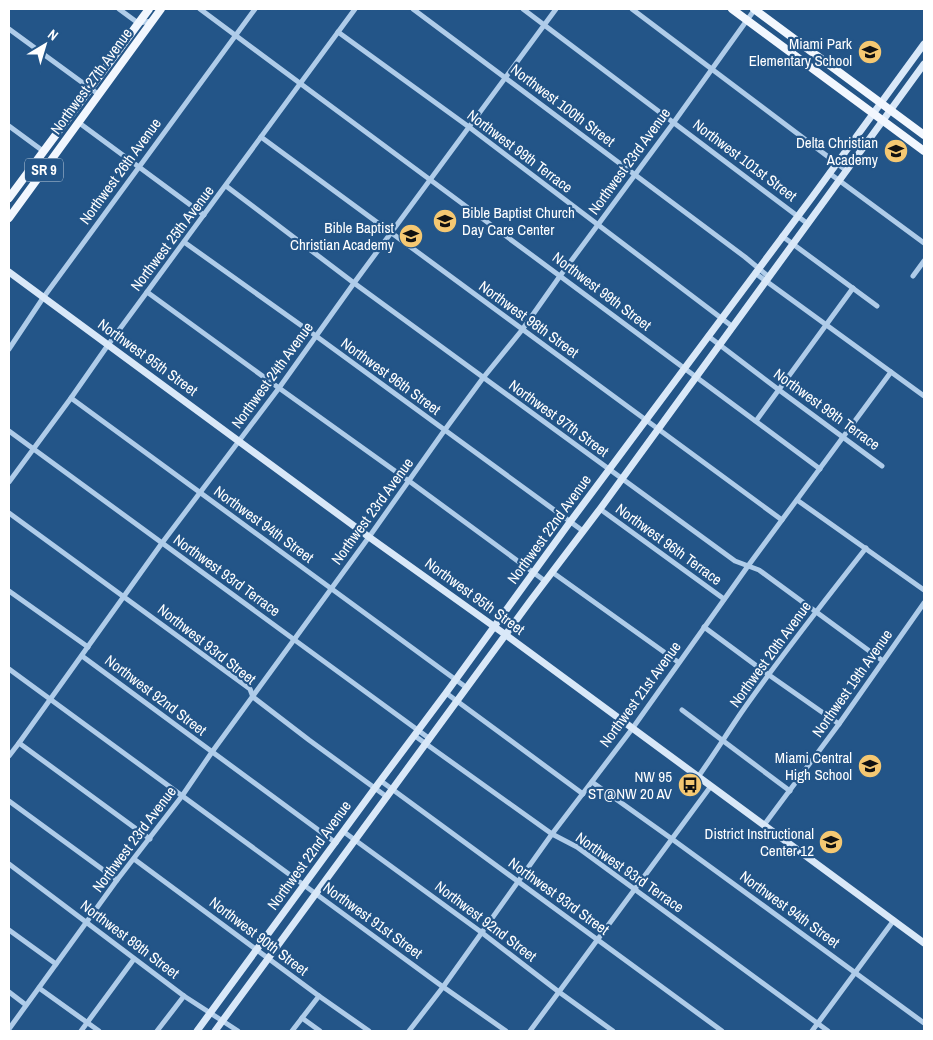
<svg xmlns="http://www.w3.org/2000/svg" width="933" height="1040" viewBox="0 0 933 1040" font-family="'Archivo Narrow',sans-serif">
<rect width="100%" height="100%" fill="#235588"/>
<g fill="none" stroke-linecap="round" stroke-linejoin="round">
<!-- minor -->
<g stroke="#afcce9" stroke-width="5">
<path d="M 119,9 L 138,23 L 152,21"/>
<path d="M 200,9 L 820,469"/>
<path d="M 413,9 L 745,257 L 769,277"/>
<path d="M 523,9 L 808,224"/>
<path d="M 632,9 L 847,171"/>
<path d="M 9,29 L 98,94"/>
<path d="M 338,32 L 469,127 L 733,327"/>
<path d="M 78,122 L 204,215"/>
<path d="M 9,126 L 43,151"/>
<path d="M 261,137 L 782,520"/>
<path d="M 829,173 L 924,243"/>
<path d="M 226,186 L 354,283 L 735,561 L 759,570 L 883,661"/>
<path d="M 782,236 L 877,306"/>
<path d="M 184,242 L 316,336 L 583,531"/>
<path d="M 755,273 L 924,396"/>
<path d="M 913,276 L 924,261"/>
<path d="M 147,292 L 279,388 L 409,481 L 545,581"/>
<path d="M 708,336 L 779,390 L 882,466"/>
<path d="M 9,349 L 43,298 L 255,9"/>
<path d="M 71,398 L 467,688"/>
<path d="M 756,421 L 853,288"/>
<path d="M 9,431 L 430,739"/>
<path d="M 9,482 L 71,398 L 108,345 L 355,9"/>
<path d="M 797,500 L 924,590"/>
<path d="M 600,509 L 724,599"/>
<path d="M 9,513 L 250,689 L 253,697 L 309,740 L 387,797"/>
<path d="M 552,572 L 678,662"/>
<path d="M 9,591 L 88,647"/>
<path d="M 704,627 L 769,675 L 839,724"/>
<path d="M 82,656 L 336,843"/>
<path d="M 9,669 L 439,984 L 506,1031"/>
<path d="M 446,693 L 583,794"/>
<path d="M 682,710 L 790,791"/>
<path d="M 415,736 L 552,834 L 577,847 L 828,1031"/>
<path d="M 19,743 L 150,839"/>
<path d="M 9,756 L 19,743 L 162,543 L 279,388 L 354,283 L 556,9"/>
<path d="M 698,777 C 713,756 726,735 741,713 C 780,657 823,603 866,548"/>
<path d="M 381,781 L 722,1031"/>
<path d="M 592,782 L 672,839 L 924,1023"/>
<path d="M 9,801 L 117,880"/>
<path d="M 764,825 L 839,724 L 924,603"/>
<path d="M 344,832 L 481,932 L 559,992 L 613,1031"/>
<path d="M 134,859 L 319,996 L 369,1031"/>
<path d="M 9,864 L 184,996 L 238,1031"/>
<path d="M 9,930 L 56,964"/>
<path d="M 39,988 L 99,1031"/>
<path d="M 9,992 L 26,1005"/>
<path d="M 302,1018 L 320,1031"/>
<path d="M 9,1029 L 117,880 L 182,796 L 212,752 L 369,537 L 444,431 L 483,378 L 522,330 L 560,276 L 674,122 L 755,9"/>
<path d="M 81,1031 L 134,959"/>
<path d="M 157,1031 L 184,996"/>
<path d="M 292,1031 L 319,996"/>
<path d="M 409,1031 L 443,987 L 552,834 L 632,729 L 748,566 L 891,372"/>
<path d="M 530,1031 L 711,786"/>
<path d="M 812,1031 L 894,920"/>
</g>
<!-- secondary -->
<g stroke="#d9e8f8" stroke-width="7">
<path d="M 9,272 L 369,537 L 506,635 L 924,943"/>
<path d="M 197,1031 L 375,788 L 446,693 L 570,522 L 813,196 L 924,44"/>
<path d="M 215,1031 L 531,600 L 600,509 L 924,64"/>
</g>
<!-- primary -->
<g stroke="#f2f7fe" stroke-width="8">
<path d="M 732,9 L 924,151"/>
<path d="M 754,9 L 924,135"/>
<path d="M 9,198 L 149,9"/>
<path d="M 9,218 L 161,9"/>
</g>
</g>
<!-- icons -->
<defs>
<g id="school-disc" transform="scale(1.25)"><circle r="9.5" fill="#f5c872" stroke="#235588"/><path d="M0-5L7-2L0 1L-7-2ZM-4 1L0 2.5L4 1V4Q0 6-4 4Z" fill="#111"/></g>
<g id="bus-disc" transform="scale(1.25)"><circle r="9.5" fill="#f5c872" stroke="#235588"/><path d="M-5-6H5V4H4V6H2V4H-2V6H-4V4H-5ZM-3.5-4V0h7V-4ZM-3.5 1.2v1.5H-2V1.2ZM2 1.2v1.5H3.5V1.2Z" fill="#111"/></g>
</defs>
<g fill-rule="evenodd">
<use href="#school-disc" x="870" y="52"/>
<use href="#school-disc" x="896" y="151"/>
<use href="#school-disc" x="445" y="221"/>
<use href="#school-disc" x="411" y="236"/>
<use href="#school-disc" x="870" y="766"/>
<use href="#bus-disc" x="690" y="785"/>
<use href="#school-disc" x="831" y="842"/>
</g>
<g text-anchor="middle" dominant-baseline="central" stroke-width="4.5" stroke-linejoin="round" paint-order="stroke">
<!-- shield labels -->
<rect fill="#235588" stroke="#bdccdb" stroke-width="1" x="25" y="158.5" width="38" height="23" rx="4"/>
<g font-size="14" font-weight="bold" fill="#fff">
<text x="44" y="170">SR 9</text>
</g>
<!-- poi labels -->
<g font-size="15" fill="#fff" stroke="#235588" text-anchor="end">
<text x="852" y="43">Miami Park<tspan x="852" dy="17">Elementary School</tspan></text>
<text x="878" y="142">Delta Christian<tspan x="878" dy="17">Academy</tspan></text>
<text x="462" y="212" text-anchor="start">Bible Baptist Church<tspan x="462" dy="17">Day Care Center</tspan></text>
<text x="394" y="227">Bible Baptist<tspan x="394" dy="17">Christian Academy</tspan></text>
<text x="852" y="757">Miami Central<tspan x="852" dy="17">High School</tspan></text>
<text x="672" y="776">NW 95<tspan x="672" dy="17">ST@NW 20 AV</tspan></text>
<text x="814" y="833">District Instructional<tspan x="814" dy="17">Center 12</tspan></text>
</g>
<!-- street labels -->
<g font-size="15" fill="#fff" stroke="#235588">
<text transform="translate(91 81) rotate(-54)">Northwest 27th Avenue</text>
<text transform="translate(563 105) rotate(37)">Northwest 100th Street</text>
<text transform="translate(520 151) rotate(37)">Northwest 99th Terrace</text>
<text transform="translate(745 160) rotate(37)">Northwest 101st Street</text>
<text transform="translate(629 161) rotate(-54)">Northwest 23rd Avenue</text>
<text transform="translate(120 171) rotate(-54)">Northwest 26th Avenue</text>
<text transform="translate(172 238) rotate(-53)">Northwest 25th Avenue</text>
<text transform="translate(602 291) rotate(37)">Northwest 99th Street</text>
<text transform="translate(529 319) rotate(36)">Northwest 98th Street</text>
<text transform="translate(148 357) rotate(36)">Northwest 95th Street</text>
<text transform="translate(272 375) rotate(-54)">Northwest 24th Avenue</text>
<text transform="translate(391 376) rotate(36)">Northwest 96th Street</text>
<text transform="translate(827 409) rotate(36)">Northwest 99th Terrace</text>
<text transform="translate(559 418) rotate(36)">Northwest 97th Street</text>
<text transform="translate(372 511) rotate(-54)">Northwest 23rd Avenue</text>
<text transform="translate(264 524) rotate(36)">Northwest 94th Street</text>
<text transform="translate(549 529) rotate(-54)">Northwest 22nd Avenue</text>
<text transform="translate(669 544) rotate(36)">Northwest 96th Terrace</text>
<text transform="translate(227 575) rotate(36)">Northwest 93rd Terrace</text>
<text transform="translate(475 596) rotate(36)">Northwest 95th Street</text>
<text transform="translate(207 644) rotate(38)">Northwest 93rd Street</text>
<text transform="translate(770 654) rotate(-54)">Northwest 20th Avenue</text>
<text transform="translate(852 683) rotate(-55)">Northwest 19th Avenue</text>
<text transform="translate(640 694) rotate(-54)">Northwest 21st Avenue</text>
<text transform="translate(156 695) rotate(37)">Northwest 92nd Street</text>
<text transform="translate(134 839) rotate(-53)">Northwest 23rd Avenue</text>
<text transform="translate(309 855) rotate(-54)">Northwest 22nd Avenue</text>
<text transform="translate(630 872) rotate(35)">Northwest 93rd Terrace</text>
<text transform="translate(559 896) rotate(36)">Northwest 93rd Street</text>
<text transform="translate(790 909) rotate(36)">Northwest 94th Street</text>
<text transform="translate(373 920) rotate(36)">Northwest 91st Street</text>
<text transform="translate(486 921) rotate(37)">Northwest 92nd Street</text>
<text transform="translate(259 936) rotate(37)">Northwest 90th Street</text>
<text transform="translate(130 939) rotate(37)">Northwest 89th Street</text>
</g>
</g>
<!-- border -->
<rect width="933" height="1040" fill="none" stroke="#ffffff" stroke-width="20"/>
<!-- north arrow -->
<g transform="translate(45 45) rotate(38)" stroke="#235588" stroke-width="4" paint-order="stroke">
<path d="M0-4L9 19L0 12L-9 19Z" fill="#ffffff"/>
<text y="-8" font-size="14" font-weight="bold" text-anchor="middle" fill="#ffffff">N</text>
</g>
</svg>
